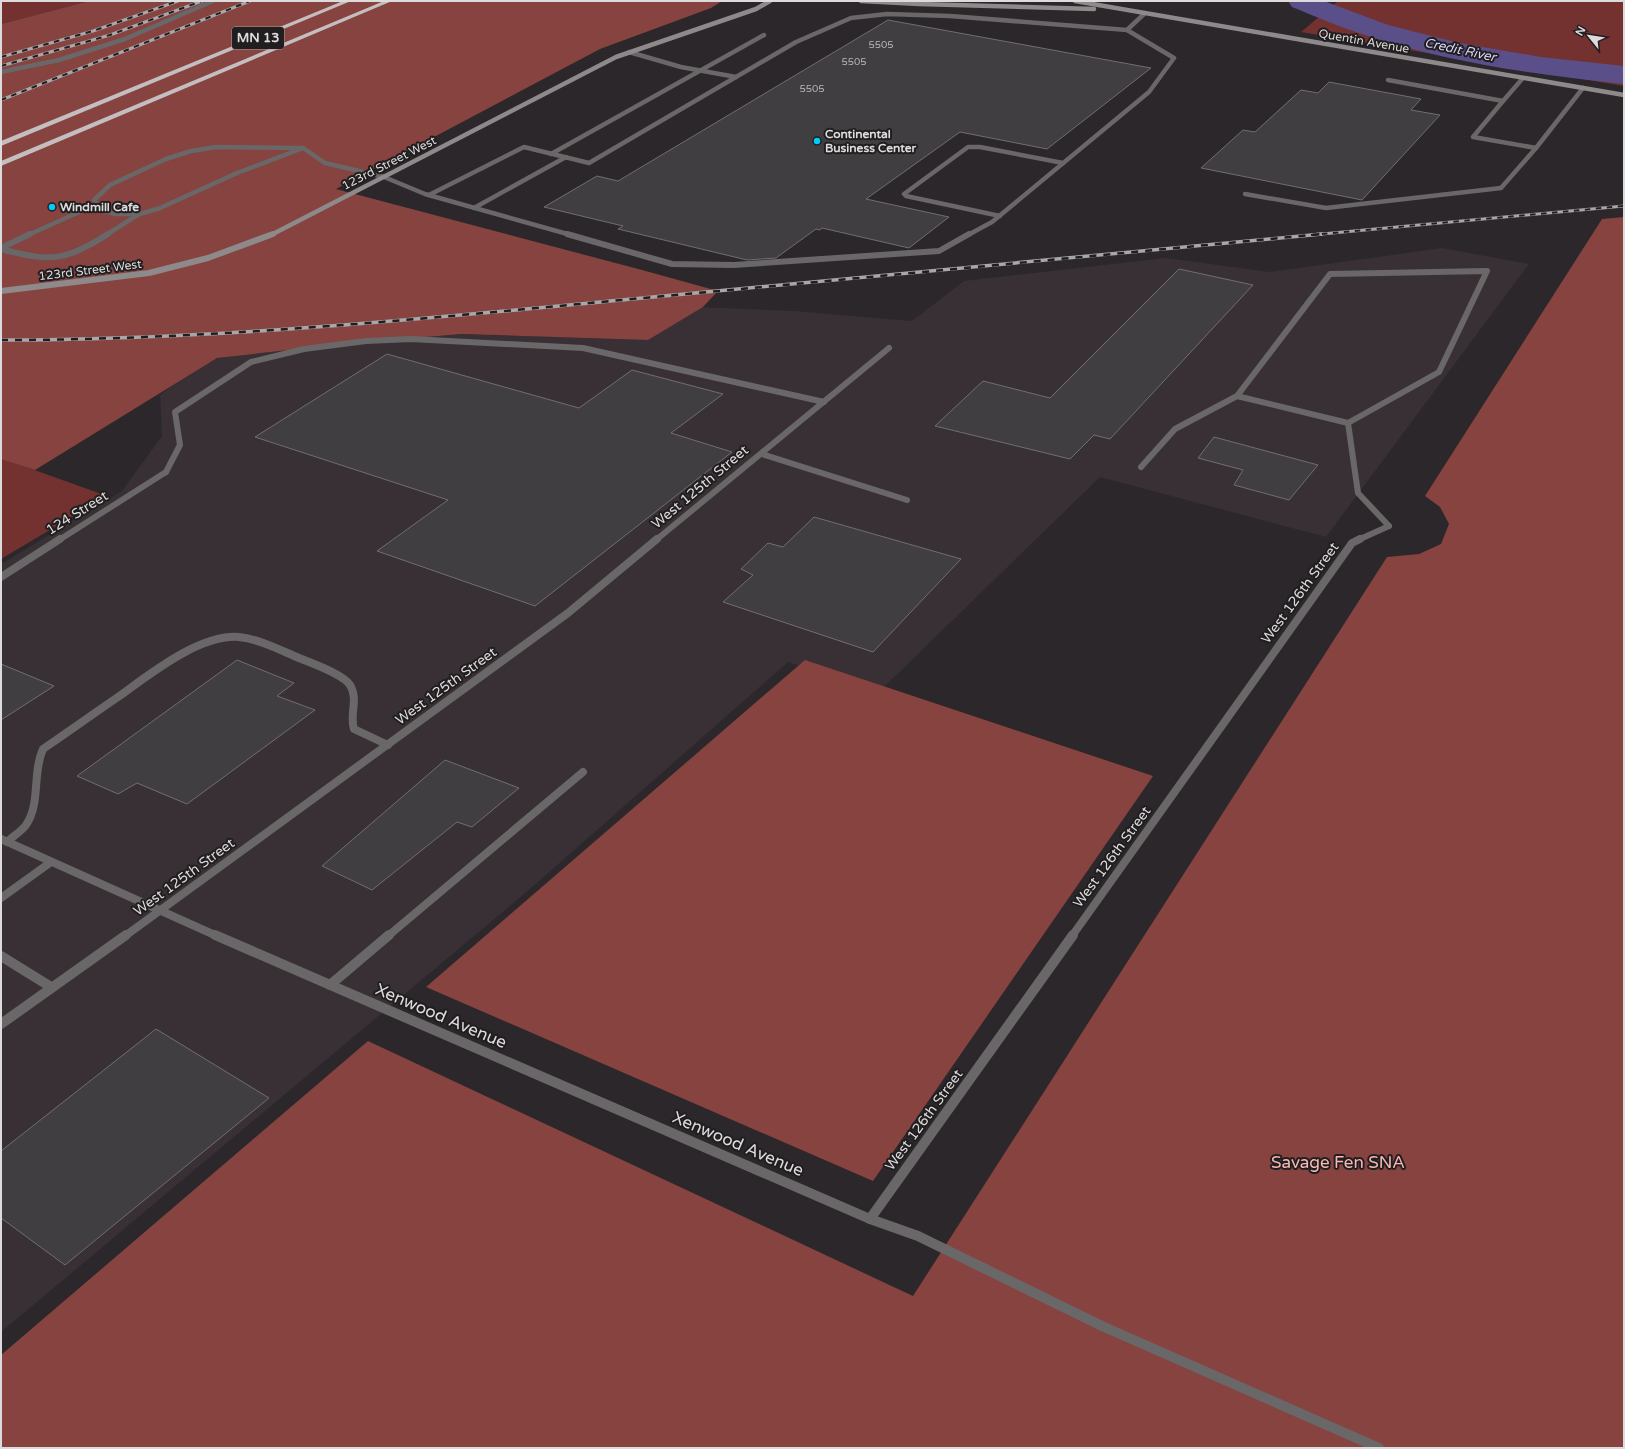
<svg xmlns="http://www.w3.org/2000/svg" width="1625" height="1449" viewBox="0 0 1625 1449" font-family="'Varela Round',sans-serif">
<rect width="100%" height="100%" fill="#2b272a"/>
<!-- built -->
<path fill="#383035" d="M 1442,248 L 1529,264 L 1326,537 L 1100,477 L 881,690 L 788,662 L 530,889 L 1,1332 L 1,564 L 122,491 L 162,436 L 160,395 L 204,361 L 343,335 L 457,334 L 648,340 L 697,307 L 794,311 L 912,321 L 964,281 L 1166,258 L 1270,272 Z"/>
<!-- green -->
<g fill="#733230">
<path d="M 1,1 L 89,1 L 1,24 Z"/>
<path d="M 1338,1 L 1624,1 L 1624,86 L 1301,32 Z"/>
<path d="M 1,458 L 107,496 L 1,559 Z"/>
</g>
<!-- forest -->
<g fill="#864340">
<path d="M 89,1 L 722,1 L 711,8 L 600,49 L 336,189 L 642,270 L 718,291 L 703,307 L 648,340 L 461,334 L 342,344 L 217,358 L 35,470 L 1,459 L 1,24 Z"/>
<path d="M 1624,217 L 1624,1448 L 1,1448 L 1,1355 L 368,1041 L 913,1296 L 1387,557 L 1419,554 L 1441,544 L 1449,524 L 1440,507 L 1425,496 L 1602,219 Z"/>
<path d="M 805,660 L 1153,776 L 873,1181 L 426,987 Z"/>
</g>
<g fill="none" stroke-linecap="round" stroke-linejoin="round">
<!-- river -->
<path fill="#5b4f89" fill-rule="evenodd" d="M 1288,1 L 1324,1 L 1388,25 L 1459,43 L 1541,57 L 1624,66 L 1624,84 C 1538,75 1451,63 1368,36 C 1342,28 1317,17 1292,7 Z"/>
</g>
<!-- building -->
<g fill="#413e42" stroke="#706e72">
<path d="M 888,20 L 1151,68 L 1047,149 L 960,132 L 866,199 L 949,217 L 909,248 L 822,228 L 820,230 L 816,229 L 776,258 L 747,260 L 618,229 L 623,226 L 544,207 L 597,176 L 618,181 Z"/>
<path d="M 1329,82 L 1421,99 L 1411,110 L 1440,115 L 1362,200 L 1201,168 L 1243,130 L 1255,132 L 1301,90 L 1318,93 Z"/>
<path d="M 1179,269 L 1253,285 L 1110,439 L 1094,435 L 1070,459 L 935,426 L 983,381 L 1050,398 Z"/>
<path d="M 387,354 L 579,408 L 632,370 L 723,394 L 671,433 L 732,452 L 535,606 L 377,551 L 448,500 L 255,437 Z"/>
<path d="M 1214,437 L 1318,465 L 1289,500 L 1234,485 L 1243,470 L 1198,458 Z"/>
<path d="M 814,517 L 961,559 L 873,652 L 723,602 L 753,575 L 741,569 L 768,543 L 783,547 Z"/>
<path d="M 237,660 L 294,683 L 277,696 L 315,710 L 187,804 L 137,783 L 118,794 L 77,776 Z"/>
<path d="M 1,664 L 54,686 L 1,720 Z"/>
<path d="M 445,760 L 519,788 L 472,827 L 457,822 L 372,890 L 322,866 Z"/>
<path d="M 156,1029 L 269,1098 L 65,1265 L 1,1218 L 1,1151 Z"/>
</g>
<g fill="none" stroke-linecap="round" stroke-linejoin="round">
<!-- lane-far3 -->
<g stroke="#6a6768" stroke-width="4.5">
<path d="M 629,52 L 681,67 L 736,77"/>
<path d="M 1,72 L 59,60 L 125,39 L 213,1"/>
<path d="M 1388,80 L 1503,101 L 1523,78"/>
<path d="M 1503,101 L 1473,137 L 1536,148 L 1583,88"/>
<path d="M 216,147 L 303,148 L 237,173 L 160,208 L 140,214 L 115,214 L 101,210 L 94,200 L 110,185 L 166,159 L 191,151 Z"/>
<path d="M 551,154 L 764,35"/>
<path d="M 384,177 L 425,194 L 571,235"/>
<path d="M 1245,194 L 1326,208 L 1501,188 L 1536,148"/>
<path d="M 429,195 L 524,147 L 589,163 L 796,42 L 851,18 L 887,14 L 950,16 L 1127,30"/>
<path d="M 474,208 L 566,157"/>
<path d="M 1000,216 L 906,196 L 904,194 L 968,147 L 980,147 L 1063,163"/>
<path d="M 28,235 L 97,204"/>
<path d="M 106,235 L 139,214"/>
<path d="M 968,235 L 992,222 L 1149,92 L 1174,58 L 1127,30 L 1144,14"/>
</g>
<!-- lane-far2 -->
<g stroke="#6a6768" stroke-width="6">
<path d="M 30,234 L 5,246 L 4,250 C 52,262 65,261 108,234"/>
<path d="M 567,234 L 672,264 L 734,265 L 939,251 L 969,234"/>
<path d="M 1487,271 L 1439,372 L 1348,423 L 1237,396 L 1330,274 Z"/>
<path d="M 1348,423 L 1358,493 L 1389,526"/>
<path d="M 762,454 L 907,500"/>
<path d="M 1141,467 L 1175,429 L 1237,396"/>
<path d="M 166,472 L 180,445 L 175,412 L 251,362 L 304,349 L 366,341 L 411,339 L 583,348 L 824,402"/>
</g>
<!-- lane-far1 -->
<g stroke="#6a6768" stroke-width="8">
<path d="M 7,842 C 13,836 21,832 26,825 C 41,803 32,773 43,749 C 68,732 93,714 118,697 C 149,675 199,634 239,637 C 259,639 280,650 299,658 C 311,663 343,674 350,685 C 359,700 349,714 354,729 L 388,745"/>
<path d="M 1,898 L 51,862"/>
<path d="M 388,936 L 583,772"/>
</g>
<!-- lane -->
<g stroke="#6a6768" stroke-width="10">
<path d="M 1,956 L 51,987"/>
<path d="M 330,985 L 389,935"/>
<path d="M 870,1219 L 918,1236 L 1102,1326 L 1379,1448"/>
</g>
<!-- street-far3 -->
<path stroke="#6a6768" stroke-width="4.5" d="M 303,148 L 325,163 L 384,177"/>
<!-- street-far2 -->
<g stroke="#6a6768" stroke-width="6">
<path d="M 59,540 L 166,472"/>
<path d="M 656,540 L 889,348"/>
<path d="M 1358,540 L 1389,526"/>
</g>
<!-- street-far1 -->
<g stroke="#6a6768" stroke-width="8">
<path d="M 1,577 L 60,539"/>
<path d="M 1,839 L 217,936"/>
<path d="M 125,936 L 568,613 L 657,539"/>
<path d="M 1072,936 L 1352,543 L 1360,539"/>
</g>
<!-- street -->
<g stroke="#6a6768" stroke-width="10">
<path d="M 215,935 L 870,1219 L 1073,935"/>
<path d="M 1,1024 L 126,935"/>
</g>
<!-- secondary-far1 -->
<g stroke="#8e8a8b" stroke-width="4.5">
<path d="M 861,1 L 919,4 L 1094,9"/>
<path d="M 1075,1 L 1624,95"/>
<path d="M 271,235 L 616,57 L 756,9 L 770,1"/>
</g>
<!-- secondary -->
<path stroke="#8e8a8b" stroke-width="6" d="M 1,291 L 149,273 L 208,258 L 273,234"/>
<!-- highway -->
<g fill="#c4bec0" fill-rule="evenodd">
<path d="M 343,1 L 351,1 L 1,146 L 1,141 Z"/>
<path d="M 384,1 L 392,1 L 1,166 L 1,161 Z"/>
</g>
<!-- rail-far1 casing -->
<g stroke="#aaa7a9" stroke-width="3">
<g id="rail-far1">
<path d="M 1,57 L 93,31 L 178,1"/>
<path d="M 1,66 L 110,35 L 202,1"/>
<path d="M 1,100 L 250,1"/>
<path d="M 1311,235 L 1624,206"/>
</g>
</g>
<!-- rail casing -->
<g stroke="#aaa7a9" stroke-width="3.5">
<path id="rail" d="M 1,340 C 212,340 422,319 632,299 C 862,278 1092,256 1322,234"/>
</g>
<!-- rail-far1 -->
<use href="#rail-far1" stroke="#211e20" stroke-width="2" stroke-dasharray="5.5" stroke-linecap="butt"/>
<!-- rail -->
<use href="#rail" stroke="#211e20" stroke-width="2.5" stroke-dasharray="7" stroke-linecap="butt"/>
</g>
<!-- markers -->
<g fill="#02cbf9" stroke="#211e20" stroke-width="1.5">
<circle cx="817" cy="141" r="4"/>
<circle cx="52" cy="207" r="4"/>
</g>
<g text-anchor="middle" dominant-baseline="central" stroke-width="4" stroke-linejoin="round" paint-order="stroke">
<!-- far-number labels -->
<g font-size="10" fill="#b7b4b6">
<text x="881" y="45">5505</text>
<text x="854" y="62">5505</text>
<text x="812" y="89">5505</text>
</g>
<!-- far-street labels -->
<g font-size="12" fill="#dedbdd" stroke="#211e20">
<text transform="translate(1364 41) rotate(10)">Quentin Avenue</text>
<text transform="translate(389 163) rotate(-27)">123rd Street West</text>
<text transform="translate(90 270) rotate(-7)">123rd Street West</text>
</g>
<!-- far-poi labels -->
<g font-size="12" font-weight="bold" fill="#dedbdd" stroke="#211e20" text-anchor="start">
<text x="825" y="134">Continental<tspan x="825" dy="14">Business Center</tspan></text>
<text x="60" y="207">Windmill Cafe</text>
</g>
<!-- shield labels -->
<rect fill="#211e20" stroke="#a5a2a4" stroke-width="1" x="232" y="27" width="52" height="22" rx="3"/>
<g font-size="13" font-weight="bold" fill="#dedbdd">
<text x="258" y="38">MN 13</text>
</g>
<!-- far-water labels -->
<g font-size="13" font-style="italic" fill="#d8d3f7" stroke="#211e20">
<text transform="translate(1460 50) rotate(12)">Credit River</text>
</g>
<!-- street labels -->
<g font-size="14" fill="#dedbdd" stroke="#211e20">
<text transform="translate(700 487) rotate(-40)">West 125th Street</text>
<text transform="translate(77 513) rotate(-32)">124 Street</text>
<text transform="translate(1300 593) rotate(-54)">West 126th Street</text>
<text transform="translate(446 686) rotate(-36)">West 125th Street</text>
<text transform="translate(1112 857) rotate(-54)">West 126th Street</text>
<text transform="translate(184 877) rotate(-36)">West 125th Street</text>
<text transform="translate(924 1120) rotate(-54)">West 126th Street</text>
</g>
<!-- near-street labels -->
<g font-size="17" fill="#dedbdd" stroke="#211e20">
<text transform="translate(441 1016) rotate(23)">Xenwood Avenue</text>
<text transform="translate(738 1144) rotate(23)">Xenwood Avenue</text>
</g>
<!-- near-park labels -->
<g font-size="17" fill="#f8b9b5" stroke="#211e20">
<text x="1338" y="1162">Savage Fen SNA</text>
</g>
</g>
<!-- border -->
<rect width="1625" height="1449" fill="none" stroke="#dedbdd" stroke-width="4"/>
<!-- north arrow -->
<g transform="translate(1589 36) rotate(300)" stroke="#211e20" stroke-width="3" paint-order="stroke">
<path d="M0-3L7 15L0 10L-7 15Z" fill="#dedbdd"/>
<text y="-6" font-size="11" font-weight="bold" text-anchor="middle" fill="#dedbdd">N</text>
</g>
</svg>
